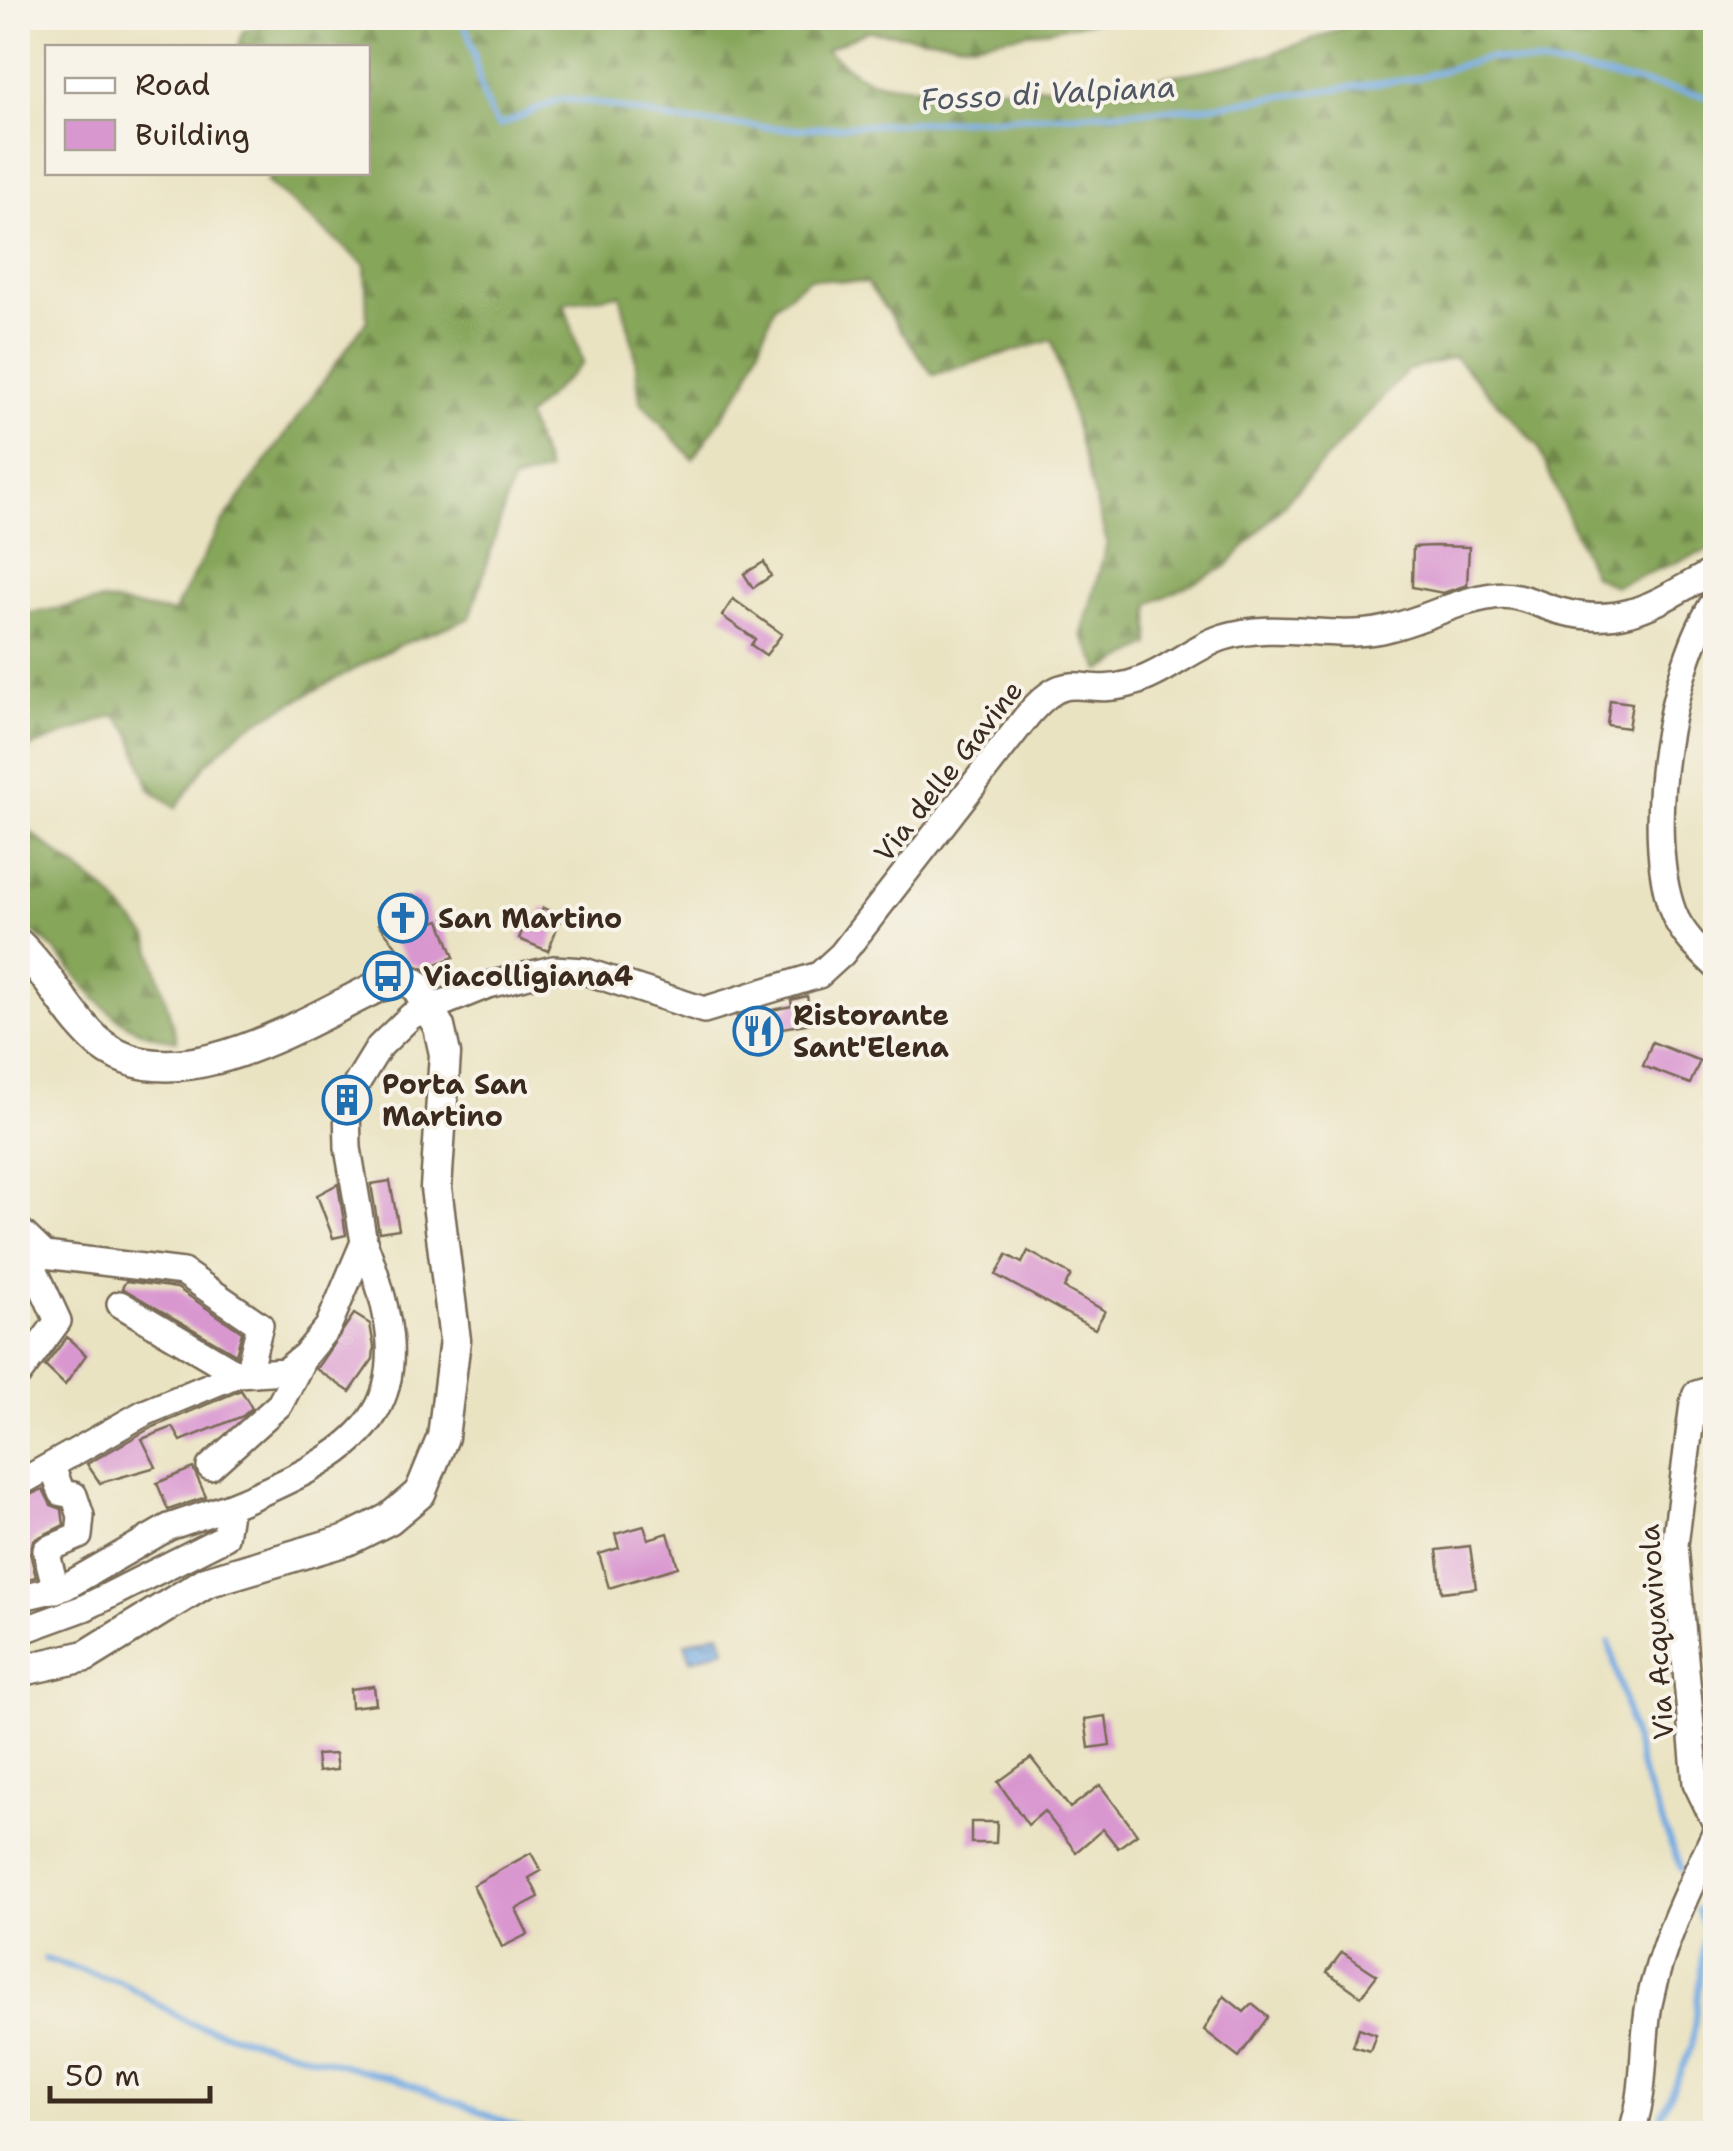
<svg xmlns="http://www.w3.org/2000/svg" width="1733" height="2151" viewBox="0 0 1733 2151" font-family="'Shantell Sans',sans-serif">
<defs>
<pattern id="forest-firs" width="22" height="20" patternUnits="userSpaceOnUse" patternTransform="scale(2.5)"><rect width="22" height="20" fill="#86a65a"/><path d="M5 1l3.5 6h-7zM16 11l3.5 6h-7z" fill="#6f874a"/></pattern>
<pattern id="water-waves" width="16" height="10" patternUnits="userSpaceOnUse" patternTransform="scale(2.5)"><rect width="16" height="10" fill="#74aae2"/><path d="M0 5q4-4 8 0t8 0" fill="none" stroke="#608bb7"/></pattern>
</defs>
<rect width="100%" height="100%" fill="#f7f3e8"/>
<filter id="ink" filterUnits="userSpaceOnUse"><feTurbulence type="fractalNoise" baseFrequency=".01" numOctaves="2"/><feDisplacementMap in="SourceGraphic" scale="20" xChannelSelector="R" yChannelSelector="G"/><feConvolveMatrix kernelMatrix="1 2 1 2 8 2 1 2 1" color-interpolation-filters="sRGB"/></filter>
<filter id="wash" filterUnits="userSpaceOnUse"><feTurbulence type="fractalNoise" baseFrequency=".0048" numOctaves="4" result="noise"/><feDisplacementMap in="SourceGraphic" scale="40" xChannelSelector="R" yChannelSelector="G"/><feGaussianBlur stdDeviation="2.25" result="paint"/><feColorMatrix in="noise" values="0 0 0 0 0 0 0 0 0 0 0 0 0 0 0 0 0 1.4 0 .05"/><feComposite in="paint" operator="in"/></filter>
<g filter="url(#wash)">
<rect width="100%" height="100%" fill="#eae3c2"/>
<!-- forest -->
<g fill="url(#forest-firs)" stroke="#60683c" stroke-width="2.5">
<path d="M 284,18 L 1112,18 L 972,43 L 867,31 L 826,49 C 838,59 856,76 870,80 C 900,89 953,87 985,87 C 1127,87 1234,77 1366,18 L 1715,18 L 1715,354 L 1711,353 L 1715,548 L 1614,586 L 1593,575 L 1538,447 L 1455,357 L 1408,370 L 1226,567 L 1150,604 L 1150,645 L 1101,671 L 1082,634 L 1107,543 L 1052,340 L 933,375 L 867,283 L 810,278 L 775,305 L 746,382 L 693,459 L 640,401 L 634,349 L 620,294 L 564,303 L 583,363 L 526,417 L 548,472 L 512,482 L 470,618 L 397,646 L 242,730 L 206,764 L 176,808 L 150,789 L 131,733 L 115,715 L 24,750 L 18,758 L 18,615 L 103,601 L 173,613 L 220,526 L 367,320 L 365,265 L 266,181 L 277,173 L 368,172 L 368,48 L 239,47 L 243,31 Z"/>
<path d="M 18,823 L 105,890 L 148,937 L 177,1041 C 85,1027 86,959 18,923 Z"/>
</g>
<!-- water -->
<path fill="url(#water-waves)" stroke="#586a80" stroke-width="2.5" d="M 720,1632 L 725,1649 L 691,1660 L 685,1643 Z"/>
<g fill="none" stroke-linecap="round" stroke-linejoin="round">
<!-- stream -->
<g stroke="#74aae2" stroke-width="6">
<path d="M 461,18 C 481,52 473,95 499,126 L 560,99 L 598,103 L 676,121 L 793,129 L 1195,108 L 1416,78 L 1487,58 L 1565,68 L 1716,98"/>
<path d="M 1609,1642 L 1643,1776 L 1681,1869"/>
<path d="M 45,1959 L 123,1983 L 189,2023 L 395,2079 L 536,2134"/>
<path d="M 1653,2134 L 1692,2046 L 1705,1930 L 1697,1910"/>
</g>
</g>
<g id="blocks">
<!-- building -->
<g fill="#d997d0">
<path d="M 1434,546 L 1469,547 L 1467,585 L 1443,593 L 1412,587 L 1413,547 Z"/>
<path d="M 764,562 L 771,576 L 753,588 L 744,574 Z"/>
<path d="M 733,599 L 782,634 L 766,655 L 751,645 L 755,639 L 722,616 Z"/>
<path d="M 1610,700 L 1632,703 L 1628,728 L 1607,725 Z"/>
<path d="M 412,895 L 426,901 L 431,923 L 440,920 L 454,957 L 424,969 L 409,963 L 379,924 Z"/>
<path d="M 543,908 L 562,915 L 548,951 L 519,939 L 528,915 L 538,919 Z"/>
<path d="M 807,996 L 812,1023 L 740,1035 L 737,1017 L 792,1006 L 791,1000 Z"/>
<path d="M 1652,1042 L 1700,1061 L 1690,1084 L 1643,1066 Z"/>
<path d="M 390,1181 L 399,1229 L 379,1232 L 371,1184 Z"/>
<path d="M 338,1184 L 346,1235 L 333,1238 L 317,1195 Z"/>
<path d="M 1028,1251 L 1071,1275 L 1064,1288 L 1105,1311 L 1095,1329 L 996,1275 L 1007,1255 L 1022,1263 Z"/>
<path d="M 126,1281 L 177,1288 L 242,1332 L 236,1354 L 122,1288 Z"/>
<path d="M 354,1314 L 370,1324 L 374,1347 L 373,1359 L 350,1392 L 316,1369 Z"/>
<path d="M 67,1337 L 86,1355 L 65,1385 L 45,1366 Z"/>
<path d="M 241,1390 L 252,1408 L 243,1416 L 181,1441 L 173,1427 L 142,1439 L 156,1467 L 100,1483 L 87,1464 L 151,1428 Z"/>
<path d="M 193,1468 L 206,1497 L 168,1510 L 157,1483 Z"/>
<path d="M 43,1489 L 51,1505 L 62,1509 L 64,1525 L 33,1540 L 30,1553 L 36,1577 L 18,1581 L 18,1500 Z"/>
<path d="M 644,1526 L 648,1539 L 668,1533 L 678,1567 L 609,1588 L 599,1554 L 619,1548 L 615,1534 Z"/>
<path d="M 1470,1546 L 1476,1588 L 1442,1592 L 1437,1550 Z"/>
<path d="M 374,1686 L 376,1704 L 351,1707 L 350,1689 Z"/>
<path d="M 1106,1716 L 1110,1745 L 1089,1748 L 1085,1719 Z"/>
<path d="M 335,1754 L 337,1770 L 318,1772 L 316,1755 Z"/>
<path d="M 1031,1758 L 1070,1808 L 1100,1785 L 1137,1834 L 1118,1848 L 1103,1829 L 1076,1852 L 1044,1811 L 1028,1825 L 998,1782 Z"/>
<path d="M 971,1822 L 997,1822 L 996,1843 L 971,1843 Z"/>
<path d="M 531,1853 L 541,1871 L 529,1878 L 539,1897 L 516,1909 L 528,1934 L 502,1947 L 473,1885 Z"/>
<path d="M 1342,1952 L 1377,1975 L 1361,1996 L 1327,1972 Z"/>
<path d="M 1224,1996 L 1244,2012 L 1252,2004 L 1268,2017 L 1239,2057 L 1204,2030 Z"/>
<path d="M 1359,2028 L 1376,2034 L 1370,2051 L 1353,2046 Z"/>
</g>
</g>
</g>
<g filter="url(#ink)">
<use href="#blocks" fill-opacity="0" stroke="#786b57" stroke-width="2.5"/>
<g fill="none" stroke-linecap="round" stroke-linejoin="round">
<!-- minor casing -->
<g stroke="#786b57" stroke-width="30">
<g id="minor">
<path d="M 1716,599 C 1669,668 1643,832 1673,912 C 1681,933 1699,950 1716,966"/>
<path d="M 349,1096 L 379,1047 L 411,1016 L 488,985 L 553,969 L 584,971 L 704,1010 L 819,975 L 842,954 L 1027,716 C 1071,664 1078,698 1129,684 C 1164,675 1190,648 1224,637 C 1274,621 1327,639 1376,631 C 1417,624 1453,601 1493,596 C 1517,592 1538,605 1560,611 C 1627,629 1659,600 1716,570"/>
<path d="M 18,1229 L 45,1255 L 183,1272 L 260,1325 L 250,1365 L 254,1373"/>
<path d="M 120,1304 L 238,1374"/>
<path d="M 18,1375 L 58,1321 L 22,1242"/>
<path d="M 1716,1388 L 1696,1394 L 1693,1403 L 1675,1545 L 1696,1783 L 1716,1824"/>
<path d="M 52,1467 L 62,1493 L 74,1495 L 81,1516 L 79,1536 L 46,1550 L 56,1590"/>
<path d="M 210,1467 L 280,1404 L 303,1359"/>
<path d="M 18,1484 L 144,1413 L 238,1374 L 285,1371 L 305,1355 L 328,1327 L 364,1242 L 348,1148 L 347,1105"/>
<path d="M 18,1598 L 65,1587 L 169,1527 L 230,1506"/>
<path d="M 18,1632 L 84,1608 L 225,1537 L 230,1506 C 375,1447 427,1404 364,1242"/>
<path d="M 1631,2134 C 1647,2090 1641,2048 1649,2004 C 1661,1944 1690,1886 1716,1831"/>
</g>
</g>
<!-- tertiary casing -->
<g stroke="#786b57" stroke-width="35">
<path id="tertiary" d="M 18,944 C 48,972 65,1011 95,1039 C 169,1109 304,1022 379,986 L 401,980 L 415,984 L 439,1027 L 445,1054 L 436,1188 L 455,1340 L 443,1437 L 420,1493 L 389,1519 L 347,1540 L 206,1582 L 86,1656 L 18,1671"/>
</g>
<!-- minor -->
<use href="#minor" stroke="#fff" stroke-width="25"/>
<!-- tertiary -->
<use href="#tertiary" stroke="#fff" stroke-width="30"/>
</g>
</g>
<!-- icons -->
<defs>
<g id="church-ring" transform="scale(2.5)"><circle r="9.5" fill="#f7f3e8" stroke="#1f6fb2" stroke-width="1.5"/><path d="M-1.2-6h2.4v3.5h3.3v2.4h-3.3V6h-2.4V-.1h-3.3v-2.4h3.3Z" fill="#1f6fb2"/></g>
<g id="bus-ring" transform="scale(2.5)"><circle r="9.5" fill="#f7f3e8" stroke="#1f6fb2" stroke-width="1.5"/><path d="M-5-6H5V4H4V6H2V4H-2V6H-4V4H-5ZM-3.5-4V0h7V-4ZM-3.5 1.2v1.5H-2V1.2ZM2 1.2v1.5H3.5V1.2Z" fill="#1f6fb2"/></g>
<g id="restaurant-ring" transform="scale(2.5)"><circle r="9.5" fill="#f7f3e8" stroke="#1f6fb2" stroke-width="1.5"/><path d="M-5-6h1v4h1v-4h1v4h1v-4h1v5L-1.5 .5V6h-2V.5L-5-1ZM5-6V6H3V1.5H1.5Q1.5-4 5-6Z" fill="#1f6fb2"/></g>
<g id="building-ring" transform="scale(2.5)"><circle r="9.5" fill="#f7f3e8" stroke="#1f6fb2" stroke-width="1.5"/><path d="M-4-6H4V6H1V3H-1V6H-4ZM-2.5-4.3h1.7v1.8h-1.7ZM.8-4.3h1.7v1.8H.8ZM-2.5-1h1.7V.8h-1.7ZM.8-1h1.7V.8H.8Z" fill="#1f6fb2"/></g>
</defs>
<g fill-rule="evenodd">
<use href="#church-ring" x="403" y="918"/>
<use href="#bus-ring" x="388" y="976"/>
<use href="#restaurant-ring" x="758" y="1031"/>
<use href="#building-ring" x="347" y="1100"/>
</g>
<g text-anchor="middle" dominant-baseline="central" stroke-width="8" stroke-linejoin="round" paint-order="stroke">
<!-- street labels -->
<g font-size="28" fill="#3b2a1e" stroke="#f7f3e8">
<text transform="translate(948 771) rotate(-52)">Via delle Gavine</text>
<text transform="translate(1656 1632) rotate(-94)">Via Acquavivola</text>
</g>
<!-- poi labels -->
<g font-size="28" font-weight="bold" fill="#3b2a1e" stroke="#f7f3e8" text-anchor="start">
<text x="438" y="918">San Martino</text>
<text x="423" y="976">Viacolligiana4</text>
<text x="793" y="1015">Ristorante<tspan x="793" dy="32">Sant'Elena</tspan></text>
<text x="382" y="1084">Porta San<tspan x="382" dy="32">Martino</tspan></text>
</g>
<!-- water labels -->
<g font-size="30" font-style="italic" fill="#4f5763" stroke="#f7f3e8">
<text transform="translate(1048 93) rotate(-3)">Fosso di Valpiana</text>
</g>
</g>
<!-- margin -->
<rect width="1733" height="2151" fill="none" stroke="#f7f3e8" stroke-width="60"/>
<!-- legend -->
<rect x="45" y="45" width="325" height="130" fill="#f7f3e8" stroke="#aca397" stroke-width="2.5"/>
<rect x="65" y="78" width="50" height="15" fill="#ffffff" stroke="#aca397" stroke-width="2.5"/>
<text x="135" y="95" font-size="30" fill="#3b2a1e">Road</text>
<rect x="65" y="120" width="50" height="30" fill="#d997d0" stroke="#aca397" stroke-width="2.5"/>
<text x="135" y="145" font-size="30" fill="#3b2a1e">Building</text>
<!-- scale -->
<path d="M50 2086v15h160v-15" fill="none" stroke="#3b2a1e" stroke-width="5"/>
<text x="65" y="2086" font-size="30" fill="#3b2a1e" stroke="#f7f3e8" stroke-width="8" paint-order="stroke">50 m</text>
</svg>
